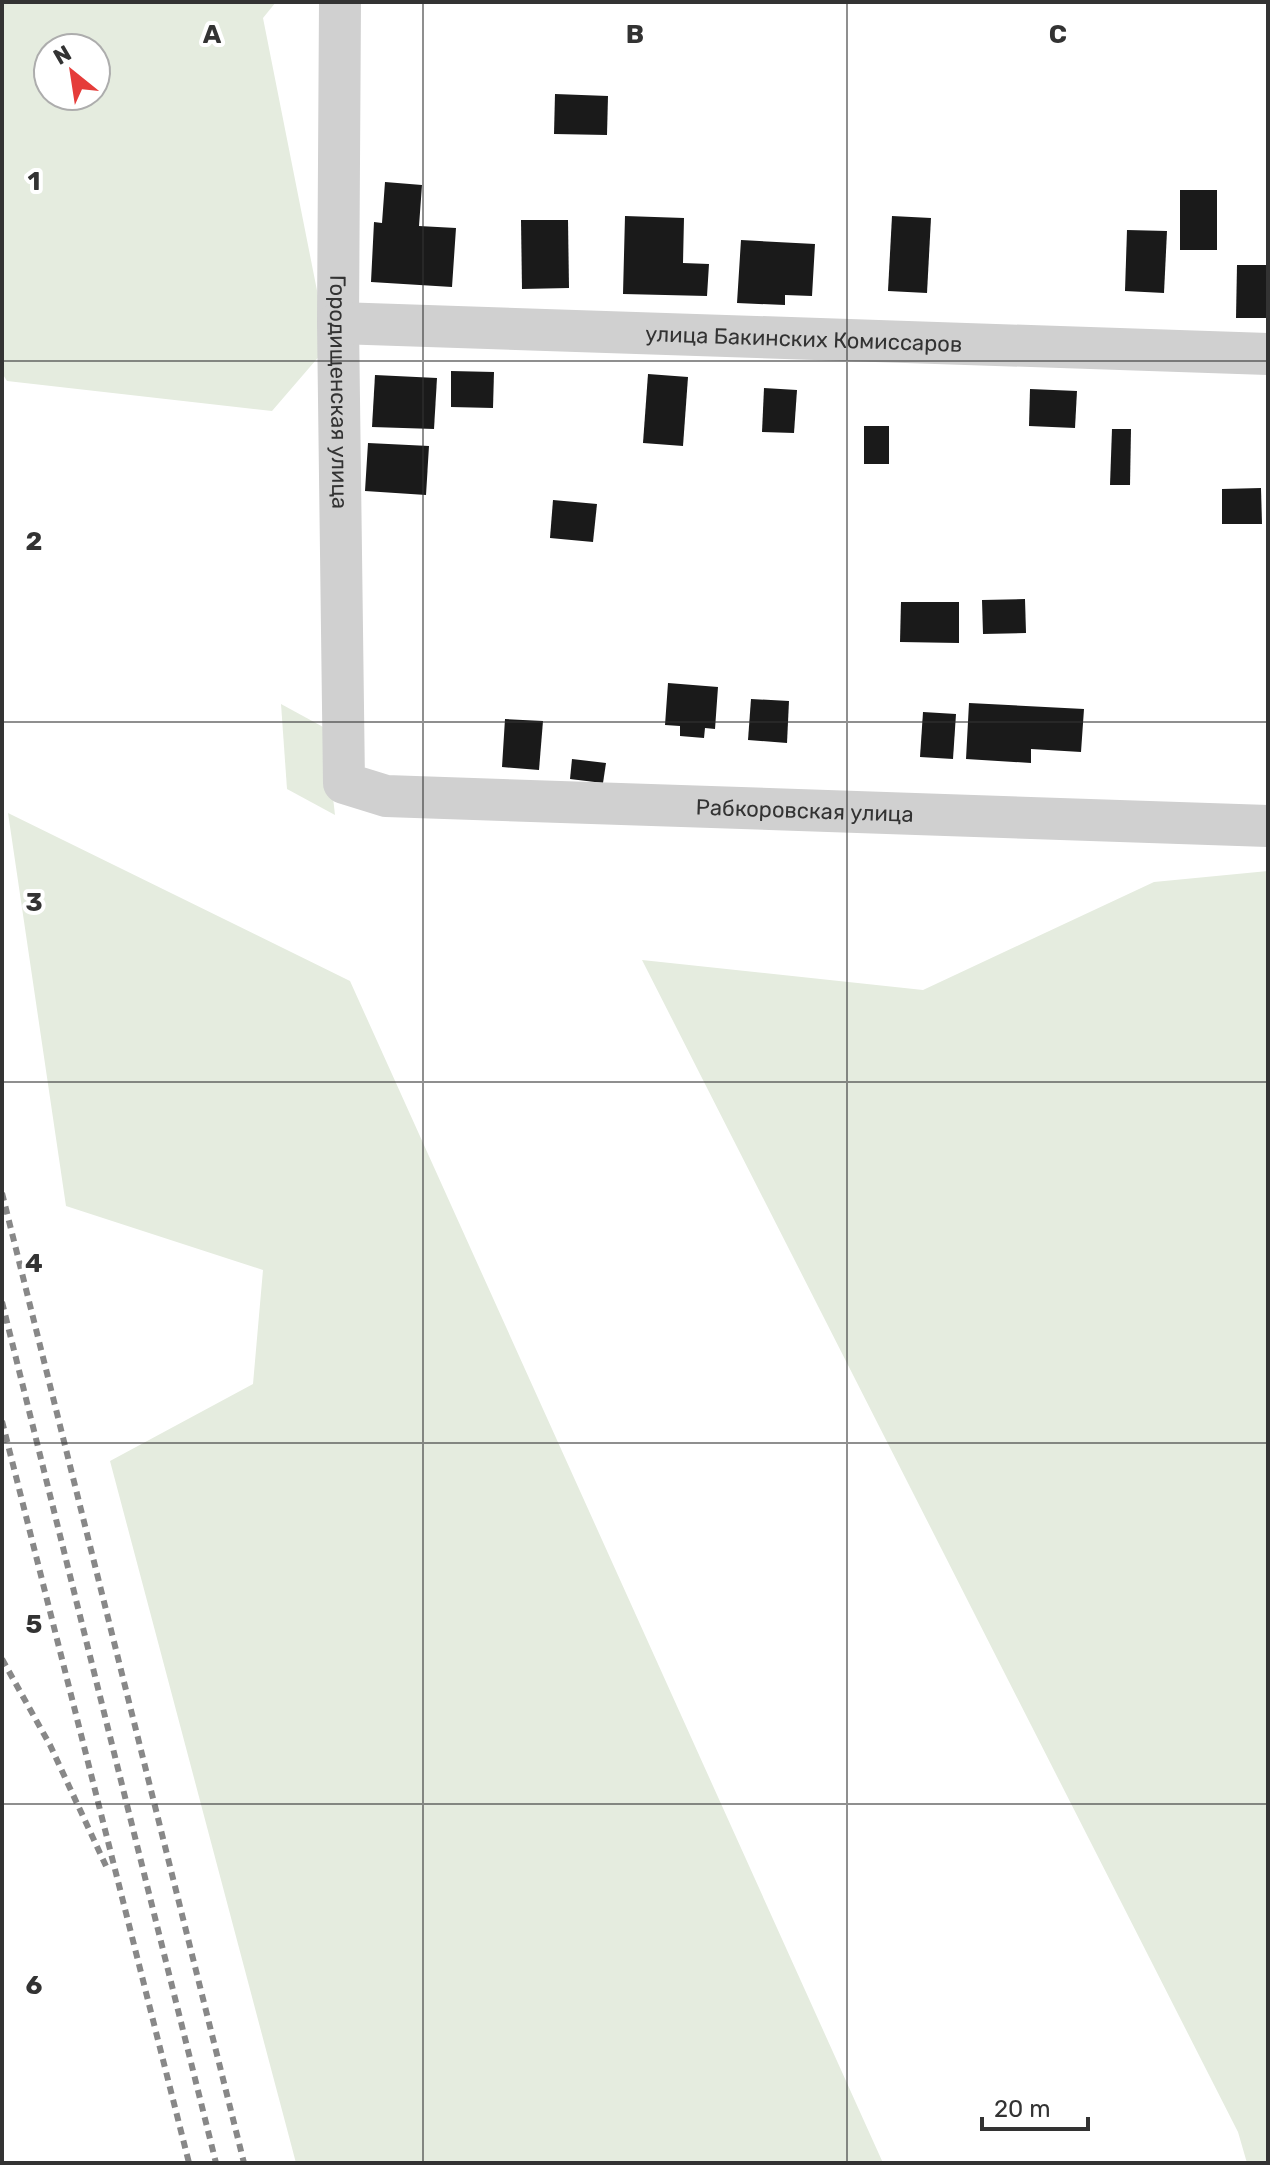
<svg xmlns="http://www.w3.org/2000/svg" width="1270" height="2165" viewBox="0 0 1270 2165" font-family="Rubik,sans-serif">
<rect width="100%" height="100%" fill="#fff"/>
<!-- green -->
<g fill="#e5ecdf" fill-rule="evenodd">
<path d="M 2,2 L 276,2 L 263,18 L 328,346 L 272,411 L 7,381 L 2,373 ZM 48,48 L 96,48 L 96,96 L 48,96 Z"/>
<path d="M 281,704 L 325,728 L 335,815 L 287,789 Z"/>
<path d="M 8,813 L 350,981 L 883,2163 L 296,2163 L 110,1461 L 253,1384 L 263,1270 L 66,1206 Z"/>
<path d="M 1268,871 L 1268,2163 L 1247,2163 L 1238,2132 L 642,960 L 923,990 L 1154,882 Z"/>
</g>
<!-- building -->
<g fill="#1a1a1a">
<path d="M 555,94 L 608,96 L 607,135 L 554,134 Z"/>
<path d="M 385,182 L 422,185 L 419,226 L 456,228 L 452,287 L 371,282 L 374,222 L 382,223 Z"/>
<rect x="1180" y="190" width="37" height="60"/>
<path d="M 625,216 L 684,218 L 683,263 L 709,264 L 707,296 L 623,294 Z"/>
<path d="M 892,216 L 931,218 L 927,293 L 888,291 Z"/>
<path d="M 521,220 L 568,220 L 569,288 L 522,289 Z"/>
<path d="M 1127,230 L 1167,231 L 1164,293 L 1125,291 Z"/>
<path d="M 741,240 L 815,244 L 812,296 L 785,295 L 785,305 L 737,303 Z"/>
<path d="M 1237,265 L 1268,265 L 1268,318 L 1236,318 Z"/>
<path d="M 451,371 L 494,372 L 493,408 L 451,407 Z"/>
<path d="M 648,374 L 688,377 L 683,446 L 643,443 Z"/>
<path d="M 375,375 L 437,378 L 434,429 L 372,427 Z"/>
<path d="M 764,388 L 797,390 L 794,433 L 762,432 Z"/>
<path d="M 1030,389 L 1077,391 L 1075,428 L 1029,426 Z"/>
<rect x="864" y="426" width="25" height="38"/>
<path d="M 1112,429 L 1131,429 L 1130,485 L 1110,485 Z"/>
<path d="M 368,443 L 429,446 L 426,495 L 365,491 Z"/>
<path d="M 1261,488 L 1262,524 L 1222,524 L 1222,489 Z"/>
<path d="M 553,500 L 597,504 L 593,542 L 550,538 Z"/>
<path d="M 1025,599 L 1026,633 L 983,634 L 982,600 Z"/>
<path d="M 901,602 L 959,602 L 959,643 L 900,642 Z"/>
<path d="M 668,683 L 718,687 L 715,729 L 705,728 L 704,738 L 680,736 L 680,726 L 665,725 Z"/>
<path d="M 751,699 L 789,701 L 787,743 L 748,740 Z"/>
<path d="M 969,703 L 1084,709 L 1081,752 L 1031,749 L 1031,763 L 966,759 Z"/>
<path d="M 923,712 L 956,714 L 953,759 L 920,757 Z"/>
<path d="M 505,719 L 543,721 L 539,770 L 502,767 Z"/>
<path d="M 572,759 L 606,763 L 603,783 L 570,779 Z"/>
</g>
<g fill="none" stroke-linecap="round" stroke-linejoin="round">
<!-- minor -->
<g stroke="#d0d0d0" stroke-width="42">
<path id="s1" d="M 340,2 L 338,323 L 344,783 L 386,796 L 1268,826"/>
<path id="s2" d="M 338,323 L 1268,354"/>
</g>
<!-- rail -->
<g stroke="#888" stroke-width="6" stroke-dasharray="8 6" stroke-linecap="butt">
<path d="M 2,1193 L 244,2163"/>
<path d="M 2,1302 L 216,2163"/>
<path d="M 2,1421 L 189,2163"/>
<path d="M 2,1659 L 50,1745 L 106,1866"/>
</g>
</g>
<!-- grid -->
<path fill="none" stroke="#333" stroke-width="2" stroke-opacity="0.55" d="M 423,2 L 423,2163M 847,2 L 847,2163M 2,361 L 1268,361M 2,722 L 1268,722M 2,1082 L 1268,1082M 2,1443 L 1268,1443M 2,1804 L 1268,1804"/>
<g text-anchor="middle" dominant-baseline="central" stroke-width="8" stroke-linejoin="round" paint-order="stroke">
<!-- street labels -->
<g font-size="22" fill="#333" stroke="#fff">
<text stroke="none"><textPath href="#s2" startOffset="466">улица Бакинских Комиссаров</textPath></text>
<text stroke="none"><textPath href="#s1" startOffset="390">Городищенская улица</textPath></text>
<text stroke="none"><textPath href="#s1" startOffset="1244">Рабкоровская улица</textPath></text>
</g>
</g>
<g font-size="26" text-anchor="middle" font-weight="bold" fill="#333" stroke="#fff" stroke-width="8" stroke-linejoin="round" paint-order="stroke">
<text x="212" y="43">A</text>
<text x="635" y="43">B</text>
<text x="1058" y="43">C</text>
<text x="34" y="190">1</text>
<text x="34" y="550">2</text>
<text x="34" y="911">3</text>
<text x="34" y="1272">4</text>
<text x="34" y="1633">5</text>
<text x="34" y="1994">6</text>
</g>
<!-- border -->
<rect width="1270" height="2165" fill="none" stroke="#333333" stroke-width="8"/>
<!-- north arrow -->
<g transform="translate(72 72) rotate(330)"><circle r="38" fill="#ffffff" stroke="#adadad" stroke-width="2"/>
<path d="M0-6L14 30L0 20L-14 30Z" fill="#e53c3a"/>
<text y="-12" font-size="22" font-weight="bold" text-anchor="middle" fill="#333333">N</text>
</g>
<!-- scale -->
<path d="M982 2117v12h106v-12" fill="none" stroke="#333333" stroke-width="4"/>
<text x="994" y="2117" font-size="24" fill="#333333" stroke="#ffffff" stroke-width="6" paint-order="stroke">20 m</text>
</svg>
